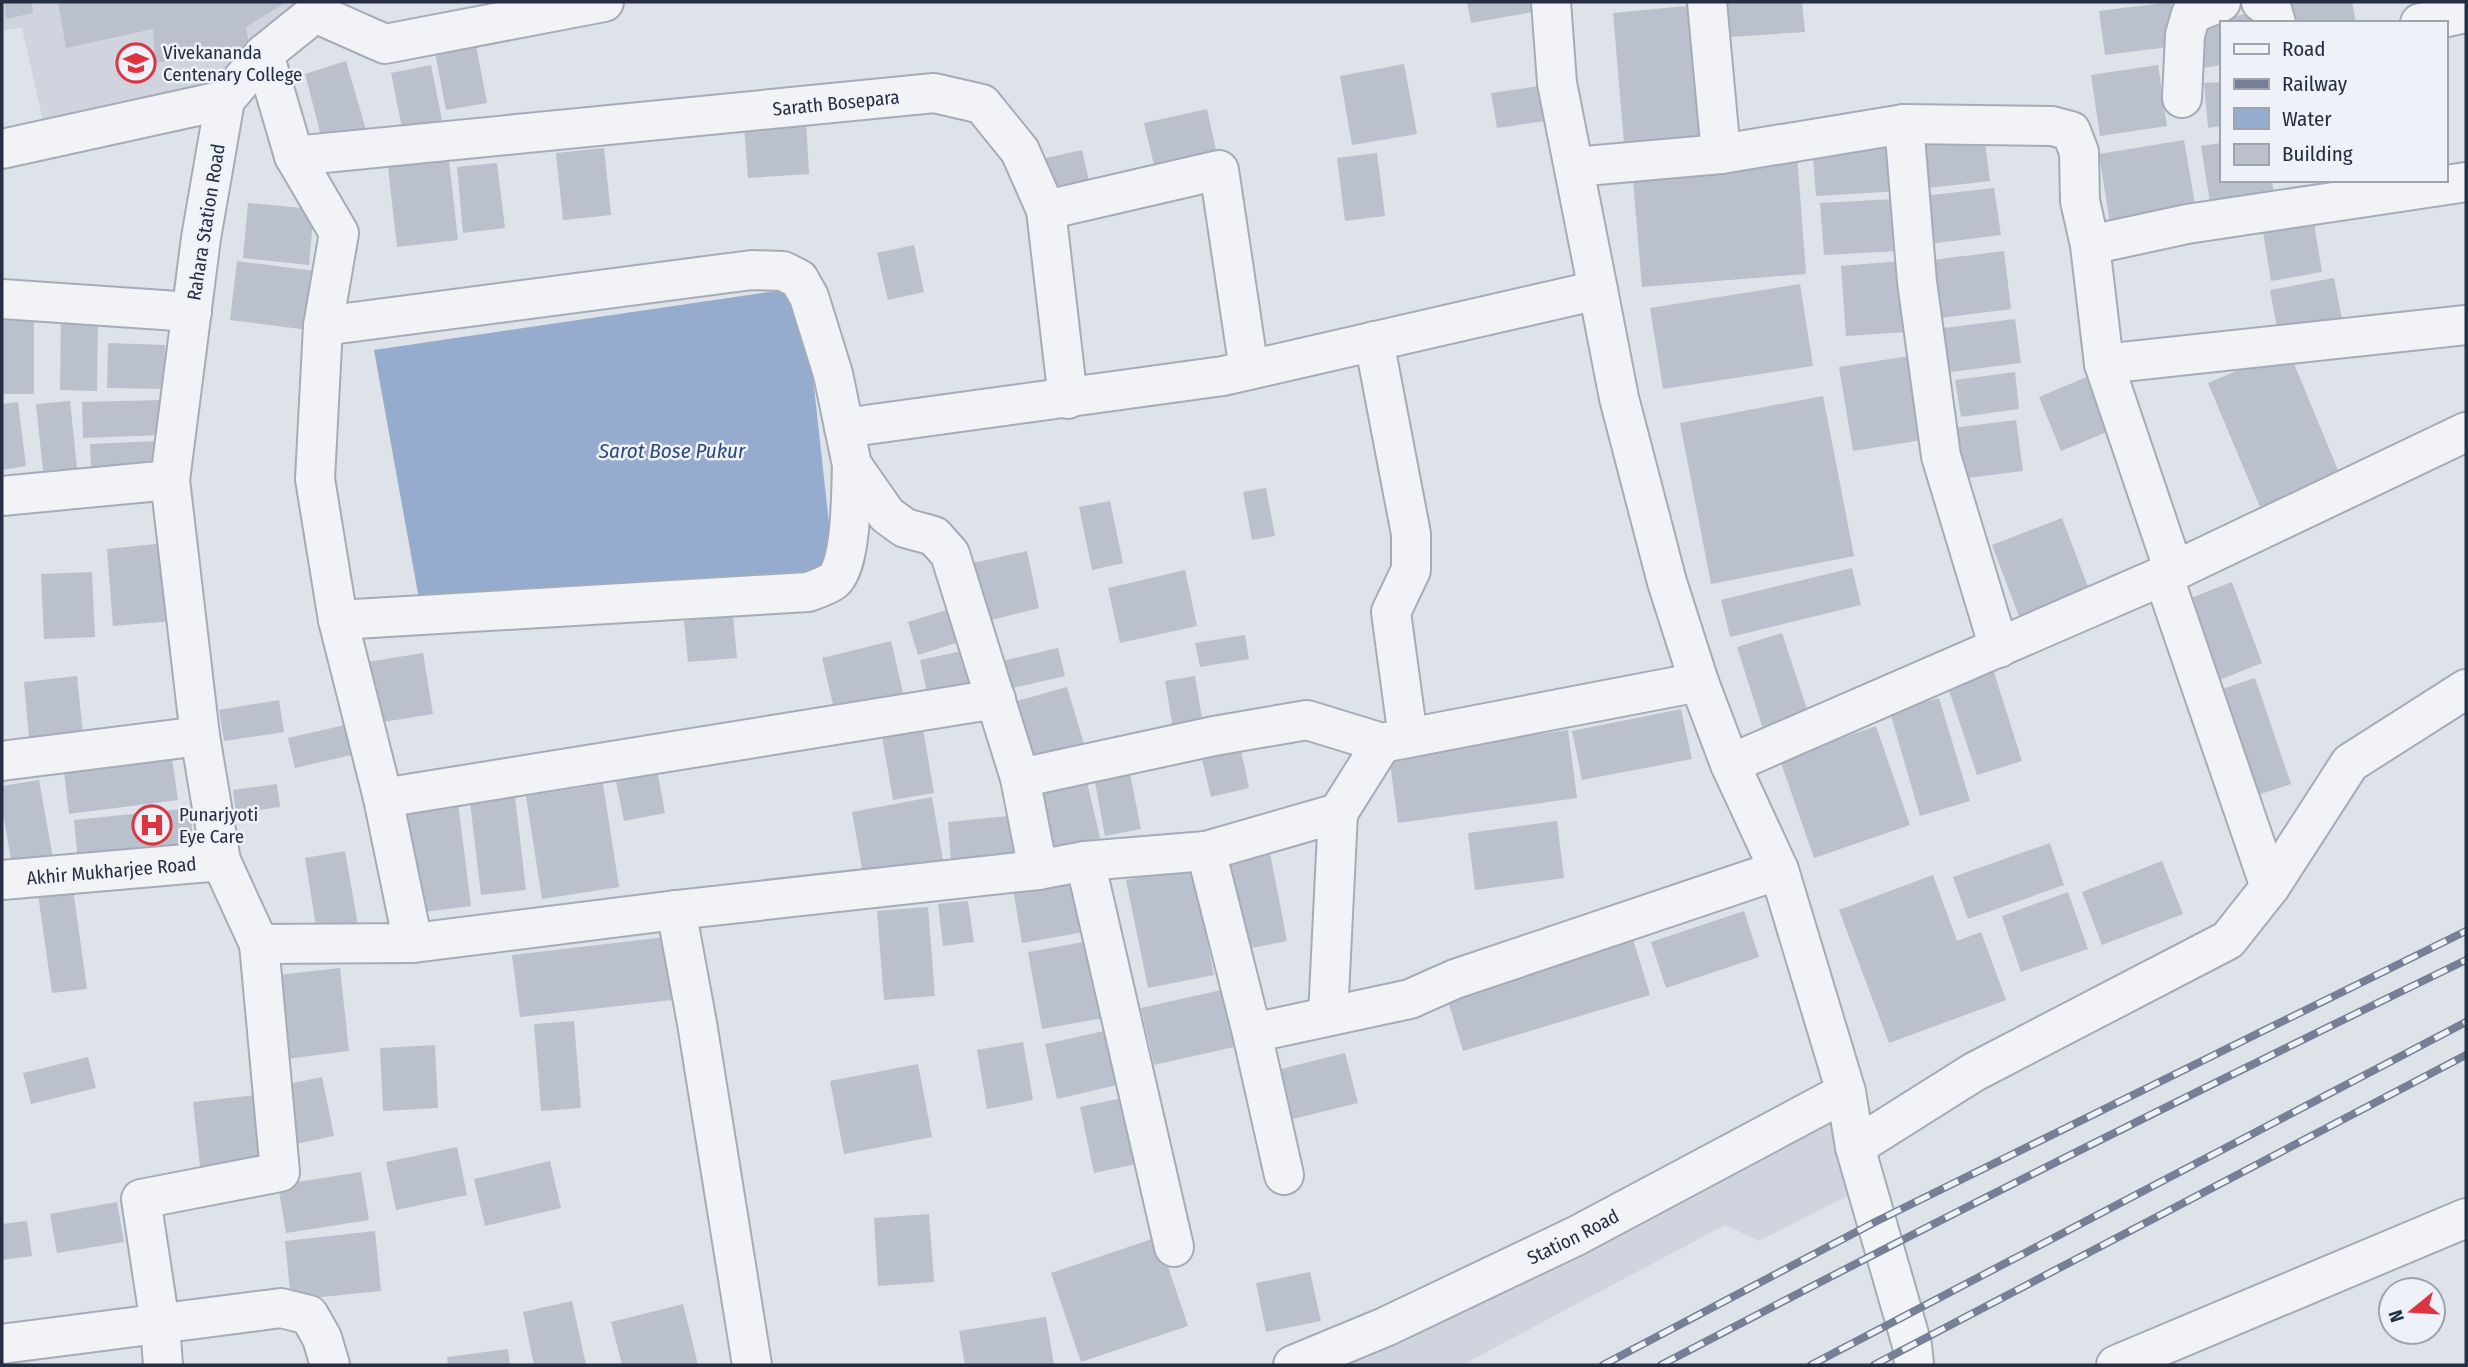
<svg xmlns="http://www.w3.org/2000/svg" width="2468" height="1367" viewBox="0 0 2468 1367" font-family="'Fira Sans Condensed',sans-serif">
<rect width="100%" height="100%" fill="#dee2e9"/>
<!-- built -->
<g fill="#d0d4df">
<path d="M 2,2 L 301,2 L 207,95 L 44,125 L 22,28 L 2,30 Z"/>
<path d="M 1838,1110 L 1859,1190 L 1759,1241 L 1725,1225 L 1462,1365 L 1320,1365 Z"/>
</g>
<!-- water -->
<path fill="#95acce" d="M 803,287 L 835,578 L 423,621 L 374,350 Z"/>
<!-- building -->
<g fill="#bbc0cd">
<path d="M 5,2 L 32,2 L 33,13 L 6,19 Z"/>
<path d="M 58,2 L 287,2 L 246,27 L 250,49 L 155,63 L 153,29 L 66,48 Z"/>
<path d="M 1467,2 L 1536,2 L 1538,11 L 1471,23 Z"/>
<path d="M 1727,2 L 1802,2 L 1805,32 L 1729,37 Z"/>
<path d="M 2171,2 L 2177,46 L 2105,55 L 2099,11 Z"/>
<path d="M 2282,2 L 2352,2 L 2356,23 L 2286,23 Z"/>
<path d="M 1697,5 L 1710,146 L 1625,154 L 1613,13 Z"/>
<path d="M 2258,12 L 2260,23 L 2221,23 L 2221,65 L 2203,68 L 2196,23 Z"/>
<path d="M 474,35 L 487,103 L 446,110 L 433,42 Z"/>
<path d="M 346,61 L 366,130 L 321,136 L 305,74 Z"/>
<path d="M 1404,64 L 1417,134 L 1352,145 L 1340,76 Z"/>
<path d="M 431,65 L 442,120 L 402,128 L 391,73 Z"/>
<path d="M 2158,65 L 2167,126 L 2100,136 L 2091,75 Z"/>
<path d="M 2221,82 L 2221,126 L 2208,128 L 2204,83 Z"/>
<path d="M 1539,86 L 1545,121 L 1497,128 L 1491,93 Z"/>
<path d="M 1207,109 L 1220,168 L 1158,182 L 1144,123 Z"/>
<path d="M 806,120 L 809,174 L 748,178 L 744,125 Z"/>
<path d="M 1983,127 L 1990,181 L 1919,189 L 1912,136 Z"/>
<path d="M 1897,138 L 1901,191 L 1816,196 L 1812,144 Z"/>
<path d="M 2184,140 L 2197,216 L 2111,230 L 2099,154 Z"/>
<path d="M 2221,143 L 2221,180 L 2272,180 L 2274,193 L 2210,203 L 2201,146 Z"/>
<path d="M 604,148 L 611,215 L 563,220 L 556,153 Z"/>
<path d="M 1082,150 L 1090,185 L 1042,196 L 1033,161 Z"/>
<path d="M 1377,153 L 1385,216 L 1345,221 L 1337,158 Z"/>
<path d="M 1797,155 L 1806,274 L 1642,287 L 1632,168 Z"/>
<path d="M 449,160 L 458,240 L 397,247 L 388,167 Z"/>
<path d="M 497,163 L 505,228 L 463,233 L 457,167 Z"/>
<path d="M 1994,188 L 2001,235 L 1929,244 L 1923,196 Z"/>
<path d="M 1896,199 L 1899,251 L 1824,255 L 1820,203 Z"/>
<path d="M 248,203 L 314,209 L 309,265 L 243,258 Z"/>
<path d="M 2313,217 L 2322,272 L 2271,281 L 2262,226 Z"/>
<path d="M 914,245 L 924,292 L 888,300 L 877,253 Z"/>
<path d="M 2004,251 L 2011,309 L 1940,318 L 1932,260 Z"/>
<path d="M 237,261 L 323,272 L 316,331 L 230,320 Z"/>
<path d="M 1901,261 L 1907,332 L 1846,336 L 1841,266 Z"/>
<path d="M 2334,278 L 2344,330 L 2280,343 L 2270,290 Z"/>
<path d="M 1800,284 L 1813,366 L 1663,389 L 1650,308 Z"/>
<rect x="2" y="309" width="32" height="85"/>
<path d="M 61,314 L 98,314 L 97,391 L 60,390 Z"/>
<path d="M 2015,319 L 2021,363 L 1950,372 L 1944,328 Z"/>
<path d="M 108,343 L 165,345 L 164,389 L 107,388 Z"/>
<path d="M 2288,349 L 2340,475 L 2260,507 L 2208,383 Z"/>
<path d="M 1915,355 L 1929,439 L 1853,451 L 1839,367 Z"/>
<path d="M 2015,372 L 2019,409 L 1961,417 L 1955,380 Z"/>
<path d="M 2096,373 L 2119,427 L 2061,451 L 2039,397 Z"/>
<path d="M 1823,396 L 1854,556 L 1711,584 L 1680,423 Z"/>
<path d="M 162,400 L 163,435 L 83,438 L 82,402 Z"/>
<path d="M 70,401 L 77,468 L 43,471 L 36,404 Z"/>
<path d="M 18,402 L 26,466 L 2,470 L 2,404 Z"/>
<path d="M 2016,420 L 2023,471 L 1959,479 L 1952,428 Z"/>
<path d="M 157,441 L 158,464 L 91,467 L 90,444 Z"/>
<path d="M 1266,488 L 1275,536 L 1252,540 L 1243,492 Z"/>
<path d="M 1110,501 L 1123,563 L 1092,570 L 1079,507 Z"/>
<path d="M 2062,518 L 2090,592 L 2020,619 L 1992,545 Z"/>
<path d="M 165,543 L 173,621 L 113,626 L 107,549 Z"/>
<path d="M 1027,551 L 1039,608 L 987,621 L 973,563 Z"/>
<path d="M 1852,568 L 1861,605 L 1730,637 L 1721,600 Z"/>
<path d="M 1185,570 L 1197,626 L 1120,643 L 1108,588 Z"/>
<path d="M 92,572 L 95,637 L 44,639 L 41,574 Z"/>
<path d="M 2232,582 L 2262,663 L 2212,683 L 2180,602 Z"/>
<path d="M 962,605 L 972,638 L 918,655 L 908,622 Z"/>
<path d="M 733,616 L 737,658 L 688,662 L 684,621 Z"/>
<path d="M 1782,633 L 1809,715 L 1763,729 L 1737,647 Z"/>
<path d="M 1245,635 L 1249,659 L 1200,667 L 1195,643 Z"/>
<path d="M 891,641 L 905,701 L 836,717 L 822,658 Z"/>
<path d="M 976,648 L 985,689 L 929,702 L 920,660 Z"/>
<path d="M 1058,648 L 1065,676 L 1008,689 L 1002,661 Z"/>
<path d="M 423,653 L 433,714 L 377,723 L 367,662 Z"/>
<path d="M 1992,666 L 2022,761 L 1977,775 L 1946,681 Z"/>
<path d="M 77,676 L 84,743 L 30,749 L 24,682 Z"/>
<path d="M 1195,676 L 1203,724 L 1173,729 L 1165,681 Z"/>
<path d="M 2255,678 L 2291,784 L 2258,795 L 2222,689 Z"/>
<path d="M 1067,687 L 1084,744 L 1026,761 L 1010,703 Z"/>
<path d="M 1939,698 L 1970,801 L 1920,816 L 1890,712 Z"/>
<path d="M 279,700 L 284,732 L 224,741 L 219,710 Z"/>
<path d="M 1681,709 L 1692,759 L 1582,780 L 1572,731 Z"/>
<path d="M 358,722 L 365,752 L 295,768 L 288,738 Z"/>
<path d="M 922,723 L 934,793 L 893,800 L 881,731 Z"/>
<path d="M 1876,726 L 1910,825 L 1814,858 L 1780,760 Z"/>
<path d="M 1568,730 L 1577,798 L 1398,823 L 1389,755 Z"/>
<path d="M 1240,746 L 1249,788 L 1211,797 L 1201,755 Z"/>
<path d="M 172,758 L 178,800 L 69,814 L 64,772 Z"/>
<path d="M 1127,759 L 1141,829 L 1105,836 L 1092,766 Z"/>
<path d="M 656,764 L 665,813 L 624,821 L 614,771 Z"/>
<path d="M 1084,769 L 1100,838 L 1050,849 L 1034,780 Z"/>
<path d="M 39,780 L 53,858 L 12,865 L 2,807 L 2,786 Z"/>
<path d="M 277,784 L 280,807 L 236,813 L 233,790 Z"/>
<path d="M 603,784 L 619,887 L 542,899 L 526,796 Z"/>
<path d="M 457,795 L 471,906 L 415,913 L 402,803 Z"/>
<path d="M 515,797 L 526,890 L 481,895 L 470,802 Z"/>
<path d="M 932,797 L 943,860 L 863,874 L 852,812 Z"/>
<path d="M 190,808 L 194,848 L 78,861 L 74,820 Z"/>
<path d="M 1019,815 L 1023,855 L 951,862 L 948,822 Z"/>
<path d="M 1557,821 L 1564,878 L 1475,890 L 1468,833 Z"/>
<path d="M 2050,843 L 2064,885 L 1968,919 L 1953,877 Z"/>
<path d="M 345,851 L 358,925 L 317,932 L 305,858 Z"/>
<path d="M 1270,853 L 1287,941 L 1246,949 L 1229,861 Z"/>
<path d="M 2162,861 L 2183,914 L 2102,945 L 2082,892 Z"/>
<path d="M 1193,867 L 1214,975 L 1148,988 L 1126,880 Z"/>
<path d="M 1933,875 L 1957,941 L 1981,932 L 2006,1000 L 1889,1043 L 1839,910 Z"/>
<path d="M 1087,876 L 1096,930 L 1022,943 L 1013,889 Z"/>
<path d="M 72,882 L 87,989 L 52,993 L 37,887 Z"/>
<path d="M 2068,892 L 2088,949 L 2021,972 L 2002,916 Z"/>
<path d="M 968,901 L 974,942 L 943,946 L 938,904 Z"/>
<path d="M 928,907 L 935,996 L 884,1000 L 877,911 Z"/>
<path d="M 1744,911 L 1759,957 L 1666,988 L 1651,942 Z"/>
<path d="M 683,935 L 690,998 L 520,1017 L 512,955 Z"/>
<path d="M 1101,939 L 1115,1016 L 1042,1029 L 1028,952 Z"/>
<path d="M 1633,939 L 1650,995 L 1463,1051 L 1446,994 Z"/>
<path d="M 340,968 L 349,1051 L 278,1060 L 268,976 Z"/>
<path d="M 1221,990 L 1234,1047 L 1154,1065 L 1141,1008 Z"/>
<path d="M 574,1021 L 581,1108 L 541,1111 L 534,1024 Z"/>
<path d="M 1118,1028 L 1130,1082 L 1057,1099 L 1045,1044 Z"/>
<path d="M 1023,1042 L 1033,1100 L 987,1109 L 977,1050 Z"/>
<path d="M 435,1045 L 438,1108 L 383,1111 L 380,1048 Z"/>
<path d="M 1345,1053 L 1358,1103 L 1281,1122 L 1269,1072 Z"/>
<path d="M 88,1057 L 96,1088 L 31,1104 L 23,1073 Z"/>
<path d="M 918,1064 L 932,1137 L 844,1154 L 830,1081 Z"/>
<path d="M 322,1077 L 334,1136 L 291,1145 L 279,1086 Z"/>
<path d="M 256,1095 L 263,1159 L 200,1166 L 193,1102 Z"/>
<path d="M 1131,1096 L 1145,1162 L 1094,1173 L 1080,1107 Z"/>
<path d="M 457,1147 L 467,1195 L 396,1210 L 386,1162 Z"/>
<path d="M 550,1161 L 561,1208 L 485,1226 L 474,1179 Z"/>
<path d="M 361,1172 L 369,1220 L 286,1233 L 278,1185 Z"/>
<path d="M 117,1202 L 124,1242 L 57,1253 L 50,1214 Z"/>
<path d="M 929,1214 L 934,1282 L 878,1286 L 874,1218 Z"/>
<path d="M 27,1221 L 32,1256 L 2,1260 L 2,1224 Z"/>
<path d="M 375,1231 L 381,1291 L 291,1300 L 285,1241 Z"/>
<path d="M 1158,1237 L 1188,1326 L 1081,1362 L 1051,1273 Z"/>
<path d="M 1310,1272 L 1321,1321 L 1266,1332 L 1256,1283 Z"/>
<path d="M 572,1301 L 586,1365 L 534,1365 L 523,1312 Z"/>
<path d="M 683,1304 L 698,1365 L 622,1365 L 611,1322 Z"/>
<path d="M 1046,1317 L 1054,1365 L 965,1365 L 959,1331 Z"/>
<path d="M 508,1349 L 510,1365 L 448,1365 L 447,1357 Z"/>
</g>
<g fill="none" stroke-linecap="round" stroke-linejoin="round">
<!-- minor casing -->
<g stroke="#a6acb7" stroke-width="42">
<g id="minor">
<path d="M 320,2 L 315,13 L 264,54 L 225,100 L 201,238 L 170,480 L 200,736 L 221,861 L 259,944 L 413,943 L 676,910 L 1038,870 L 1085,861 L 1206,851 L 1338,813 L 1382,743 L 1699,682"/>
<path d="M 1551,2 L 1557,83 L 1598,290 L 1619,398 L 1667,582 L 1699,682 L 1730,764 L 1779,870 L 1846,1092 L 1855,1147 L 1912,1345 L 1914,1365"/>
<path d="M 1707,2 L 1721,154"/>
<path d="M 2261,2 L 2272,9 L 2276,23"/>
<path d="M 315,13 L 385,44 L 604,2"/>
<path d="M 2420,23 L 2466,13"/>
<path id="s1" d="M 264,54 L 294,156 L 934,93 L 982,104 L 1020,151 L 1046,210 L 1219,170 L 1249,370"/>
<path d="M 2182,98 L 2185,35 L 2191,14 L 2221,2"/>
<path d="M 1904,124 L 1917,282 L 1941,456 L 1999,648"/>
<path d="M 2,149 L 225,100"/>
<path d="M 294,156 L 339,233 L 323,326 L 315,479 L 338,620 L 383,798 L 413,943"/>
<path d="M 1574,167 L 1721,154 L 1904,124 L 2052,126 L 2071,131 L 2079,152 L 2080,201 L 2090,245 L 2104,364 L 2174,571"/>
<path d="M 1046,210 L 1068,399"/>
<path d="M 2090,245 L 2187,224 L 2466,182"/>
<path d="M 2,299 L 192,312"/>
<path d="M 323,326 L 752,270 L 783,271 L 799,279 L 809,297 L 833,374 L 852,465 L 887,515 L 905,528 L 934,536 L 950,554 L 1020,778 L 1038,870"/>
<path d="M 1374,341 L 1411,534 L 1411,570 L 1391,612 L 1408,738"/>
<path d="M 2104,364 L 2466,325"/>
<path d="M 844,428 L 1223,376 L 1598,290"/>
<path d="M 2,496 L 170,480"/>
<path d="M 2163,575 L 2270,887"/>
<path d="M 338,620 L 808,592 C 816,589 826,586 833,581 C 852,567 851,489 852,465"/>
<path d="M 2,761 L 200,736"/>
<path d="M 1730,764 L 2174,571 L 2466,432"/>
<path d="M 1020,778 L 1214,736 L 1307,720 L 1382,743"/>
<path d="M 383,798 L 996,699"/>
<path d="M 1206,851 L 1252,1033 L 1284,1175"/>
<path d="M 1085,861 L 1174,1247"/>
<path id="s2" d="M 2,880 L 221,861"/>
<path d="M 676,910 L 697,1023 L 752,1365"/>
<path d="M 1328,1016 L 1338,813"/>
<path d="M 1252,1033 L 1410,999 L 1455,979 L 1779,870"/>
<path d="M 1855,1147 L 1974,1072 L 2228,940 L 2270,887 L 2350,763 L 2466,689"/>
<path d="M 2,1344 L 281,1308 L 309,1315 L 322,1338 L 330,1365"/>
<path d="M 163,1365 L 160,1324 L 141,1199 L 280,1172 L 259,944"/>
<path id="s3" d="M 1293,1365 L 1385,1327 L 1576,1236 L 1846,1092"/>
<path d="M 2116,1365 L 2466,1218"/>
</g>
</g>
<!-- minor -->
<use href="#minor" stroke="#f1f3f7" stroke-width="38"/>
<!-- rail casing -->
<g stroke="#767f95" stroke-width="8">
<g id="rail">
<path d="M 1603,1365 L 1877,1221 L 2466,931"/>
<path d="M 1661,1365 C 1927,1225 2196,1091 2466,960"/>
<path d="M 1811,1365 L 2466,1022"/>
<path d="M 1874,1365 L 2466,1055"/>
</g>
</g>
<!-- rail -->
<use href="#rail" stroke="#eef1f7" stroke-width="5" stroke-dasharray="16" stroke-linecap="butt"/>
</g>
<!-- icons -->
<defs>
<g id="university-ring" transform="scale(2.0125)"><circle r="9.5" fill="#eef1f7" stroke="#dd3442" stroke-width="1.5"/><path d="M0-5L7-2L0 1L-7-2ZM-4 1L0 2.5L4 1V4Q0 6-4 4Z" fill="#dd3442"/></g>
<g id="hospital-ring" transform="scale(2.0125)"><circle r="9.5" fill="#eef1f7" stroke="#dd3442" stroke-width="1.5"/><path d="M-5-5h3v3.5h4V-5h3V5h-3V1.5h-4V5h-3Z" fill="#dd3442"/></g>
</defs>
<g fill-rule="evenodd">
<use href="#university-ring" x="136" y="63"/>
<use href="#hospital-ring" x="152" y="825"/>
</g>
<g text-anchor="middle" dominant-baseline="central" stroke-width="5" stroke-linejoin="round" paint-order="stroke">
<!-- poi labels -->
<g font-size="19" fill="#252e42" stroke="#eef1f7" text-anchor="start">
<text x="163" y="52">Vivekananda<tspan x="163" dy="22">Centenary College</tspan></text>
<text x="179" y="814">Punarjyoti<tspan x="179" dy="22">Eye Care</tspan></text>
</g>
<!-- street labels -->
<g font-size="19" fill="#252e42" stroke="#eef1f7">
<text stroke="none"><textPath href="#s1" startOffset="651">Sarath Bosepara</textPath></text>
<text transform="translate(206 222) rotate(-81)">Rahara Station Road</text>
<text stroke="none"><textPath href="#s2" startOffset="110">Akhir Mukharjee Road</textPath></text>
<text stroke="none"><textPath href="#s3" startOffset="308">Station Road</textPath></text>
</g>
<!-- water labels -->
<g font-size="21" font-style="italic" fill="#2b497a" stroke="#eef1f7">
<text x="672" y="451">Sarot Bose Pukur</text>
</g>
</g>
<!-- border -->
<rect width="2468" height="1367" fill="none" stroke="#252e42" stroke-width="7"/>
<!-- legend -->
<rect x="2220" y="21" width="228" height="161" fill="#eef1f7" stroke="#9ea3af" stroke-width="2"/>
<rect x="2234" y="44" width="35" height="10" fill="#f1f3f7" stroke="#9ea3af" stroke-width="2"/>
<text x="2282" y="56" font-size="21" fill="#252e42">Road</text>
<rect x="2234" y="79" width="35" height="10" fill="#767f95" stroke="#9ea3af" stroke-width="2"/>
<text x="2282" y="91" font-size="21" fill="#252e42">Railway</text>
<rect x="2234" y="108" width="35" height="21" fill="#95acce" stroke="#9ea3af" stroke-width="2"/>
<text x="2282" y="126" font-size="21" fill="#252e42">Water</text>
<rect x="2234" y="144" width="35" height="21" fill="#bbc0cd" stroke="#9ea3af" stroke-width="2"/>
<text x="2282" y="161" font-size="21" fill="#252e42">Building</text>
<!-- north arrow -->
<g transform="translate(2412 1311) rotate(252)"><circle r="33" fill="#eef1f7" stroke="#9ea3af" stroke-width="2"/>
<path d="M0-5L12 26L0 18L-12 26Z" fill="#dd3442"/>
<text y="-10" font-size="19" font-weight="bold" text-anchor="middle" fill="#252e42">N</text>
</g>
</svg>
